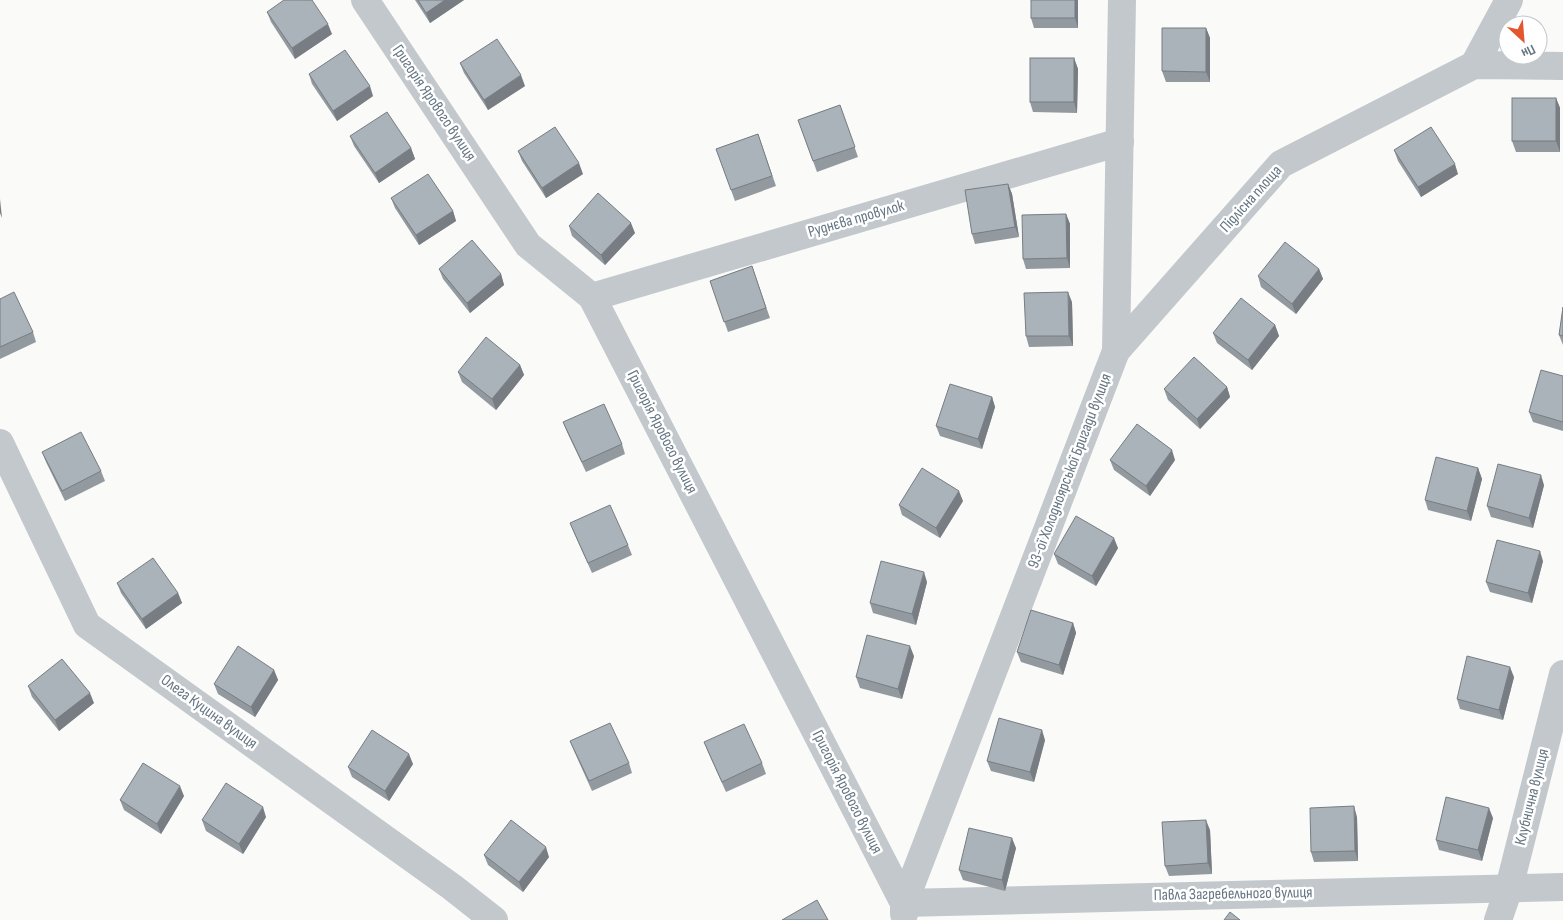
<svg xmlns="http://www.w3.org/2000/svg" width="1563" height="920" viewBox="0 0 1563 920" font-family="'Sofia Sans Condensed',sans-serif">
<rect width="100%" height="100%" fill="#fafaf8"/>
<g fill="none" stroke-linecap="round" stroke-linejoin="round">
<!-- minor -->
<g stroke="#c3c8cc" stroke-width="28">
<path d="M 365,0 L 528,245 L 592,297 L 904,903 L 1563,887"/>
<path d="M 1474,65 L 1509,0"/>
<path d="M 592,297 L 1120,142"/>
<path d="M 1116,351 L 1281,164 L 1474,65 L 1563,66"/>
<path d="M 0,443 L 87,625 L 452,887 L 494,920"/>
<path d="M 904,914 L 904,903 L 1116,351 L 1122,0"/>
<path d="M 1498,920 L 1509,888 L 1563,674"/>
</g>
</g>
<!-- wall -->
<g fill="#929a9f">
<path d="M 415,0 L 464,0 L 430,23 Z"/>
<path d="M 1078,0 L 1078,28 L 1034,28 L 1031,18 Z"/>
<path d="M 267,12 L 332,34 L 295,59 L 271,22 Z"/>
<path d="M 1206,28 L 1210,38 L 1210,82 L 1166,82 L 1162,71 Z"/>
<path d="M 1074,58 L 1078,69 L 1077,113 L 1033,112 L 1030,102 Z"/>
<path d="M 460,63 L 525,86 L 488,110 L 464,73 Z"/>
<path d="M 309,74 L 373,96 L 337,121 L 312,84 Z"/>
<path d="M 1556,98 L 1560,108 L 1560,152 L 1516,152 L 1512,141 Z"/>
<path d="M 840,105 L 858,157 L 817,172 L 798,120 Z"/>
<path d="M 758,134 L 776,186 L 735,201 L 716,149 Z"/>
<path d="M 350,136 L 411,148 L 415,159 L 379,183 L 354,146 Z"/>
<path d="M 1394,150 L 1458,174 L 1421,197 L 1398,161 Z"/>
<path d="M 518,151 L 583,174 L 546,198 L 522,161 Z"/>
<path d="M 1008,184 L 1012,194 L 1019,237 L 975,244 L 972,234 Z"/>
<path d="M 391,198 L 453,211 L 456,221 L 419,245 L 395,208 Z"/>
<path d="M 1066,214 L 1070,224 L 1070,268 L 1026,269 L 1023,259 Z"/>
<path d="M 569,226 L 635,233 L 605,265 L 572,236 Z"/>
<path d="M 752,266 L 770,318 L 728,332 L 710,281 Z"/>
<path d="M 439,269 L 501,274 L 504,285 L 470,313 L 443,279 Z"/>
<path d="M 1319,269 L 1323,279 L 1296,314 L 1261,287 L 1258,276 Z"/>
<path d="M 0,299 L 33,332 L 36,342 L 0,359 Z"/>
<path d="M 1072,302 L 1073,346 L 1029,347 L 1026,336 Z"/>
<path d="M 1563,307 L 1563,345 L 1559,335 Z"/>
<path d="M 1275,325 L 1279,336 L 1252,370 L 1217,343 L 1213,333 Z"/>
<path d="M 520,365 L 524,375 L 496,410 L 462,382 L 458,372 Z"/>
<path d="M 1563,376 L 1563,431 L 1533,422 L 1529,412 Z"/>
<path d="M 1227,387 L 1230,397 L 1200,429 L 1168,400 L 1164,389 Z"/>
<path d="M 992,397 L 995,407 L 982,449 L 940,436 L 936,426 Z"/>
<path d="M 563,422 L 622,444 L 625,454 L 586,472 L 567,432 Z"/>
<path d="M 42,452 L 101,471 L 105,481 L 65,501 L 46,462 Z"/>
<path d="M 1110,460 L 1175,460 L 1150,496 L 1114,470 Z"/>
<path d="M 1478,468 L 1482,479 L 1471,521 L 1428,510 L 1425,500 Z"/>
<path d="M 1544,485 L 1533,528 L 1491,517 L 1487,506 Z"/>
<path d="M 963,501 L 940,538 L 902,515 L 899,505 Z"/>
<path d="M 570,523 L 628,545 L 632,555 L 592,573 L 574,533 Z"/>
<path d="M 1118,548 L 1096,586 L 1058,564 L 1054,554 Z"/>
<path d="M 1543,561 L 1532,603 L 1490,592 L 1486,582 Z"/>
<path d="M 927,582 L 916,625 L 873,613 L 870,603 Z"/>
<path d="M 117,583 L 178,593 L 182,603 L 146,629 L 121,593 Z"/>
<path d="M 1073,623 L 1076,633 L 1063,675 L 1021,662 L 1017,652 Z"/>
<path d="M 914,656 L 902,699 L 860,688 L 856,677 Z"/>
<path d="M 274,670 L 278,680 L 255,717 L 218,694 L 214,684 Z"/>
<path d="M 1514,677 L 1503,720 L 1460,709 L 1457,699 Z"/>
<path d="M 28,686 L 94,703 L 59,731 L 32,697 Z"/>
<path d="M 1045,740 L 1034,782 L 991,771 L 987,761 Z"/>
<path d="M 570,741 L 629,763 L 632,773 L 592,791 L 574,751 Z"/>
<path d="M 704,742 L 762,763 L 766,774 L 726,792 L 708,752 Z"/>
<path d="M 413,764 L 389,801 L 352,777 L 348,767 Z"/>
<path d="M 184,796 L 161,834 L 124,810 L 120,800 Z"/>
<path d="M 266,817 L 243,854 L 206,831 L 202,820 Z"/>
<path d="M 1357,817 L 1358,861 L 1314,862 L 1311,852 Z"/>
<path d="M 1493,818 L 1482,861 L 1439,850 L 1436,840 Z"/>
<path d="M 1210,830 L 1212,874 L 1169,876 L 1165,866 Z"/>
<path d="M 1016,848 L 1005,891 L 963,880 L 959,870 Z"/>
<path d="M 484,855 L 549,857 L 523,892 L 488,865 Z"/>
</g>
<!-- shaded-wall -->
<g fill="#777d82">
<path d="M 445,0 L 464,0 L 430,23 L 426,13 Z"/>
<path d="M 1075,0 L 1078,0 L 1078,28 L 1075,18 Z"/>
<path d="M 328,24 L 332,34 L 295,59 L 292,48 Z"/>
<path d="M 1206,28 L 1210,38 L 1210,82 L 1206,72 Z"/>
<path d="M 1074,58 L 1078,69 L 1077,113 L 1074,102 Z"/>
<path d="M 521,75 L 525,86 L 488,110 L 484,100 Z"/>
<path d="M 370,86 L 373,96 L 337,121 L 333,111 Z"/>
<path d="M 1556,98 L 1560,108 L 1560,152 L 1556,141 Z"/>
<path d="M 411,148 L 415,159 L 379,183 L 375,173 Z"/>
<path d="M 579,163 L 583,174 L 546,198 L 542,188 Z"/>
<path d="M 1455,164 L 1458,174 L 1421,197 L 1418,187 Z"/>
<path d="M 1008,184 L 1012,194 L 1019,237 L 1015,227 Z"/>
<path d="M 0,199 L 2,218 L 0,213 Z"/>
<path d="M 453,211 L 456,221 L 419,245 L 416,235 Z"/>
<path d="M 1066,214 L 1070,224 L 1070,268 L 1067,258 Z"/>
<path d="M 631,223 L 635,233 L 605,265 L 601,255 Z"/>
<path d="M 1319,269 L 1323,279 L 1296,314 L 1292,304 Z"/>
<path d="M 501,274 L 504,285 L 470,313 L 467,303 Z"/>
<path d="M 1068,292 L 1072,302 L 1073,346 L 1069,336 Z"/>
<path d="M 1275,325 L 1279,336 L 1252,370 L 1248,360 Z"/>
<path d="M 520,365 L 524,375 L 496,410 L 492,399 Z"/>
<path d="M 1227,387 L 1230,397 L 1200,429 L 1197,419 Z"/>
<path d="M 992,397 L 995,407 L 982,449 L 978,439 Z"/>
<path d="M 1172,450 L 1175,460 L 1150,496 L 1146,486 Z"/>
<path d="M 1478,468 L 1482,479 L 1471,521 L 1467,511 Z"/>
<path d="M 1541,475 L 1544,485 L 1533,528 L 1529,518 Z"/>
<path d="M 959,491 L 963,501 L 940,538 L 936,528 Z"/>
<path d="M 1114,538 L 1118,548 L 1096,586 L 1092,576 Z"/>
<path d="M 1540,551 L 1543,561 L 1532,603 L 1528,593 Z"/>
<path d="M 924,572 L 927,582 L 916,625 L 912,614 Z"/>
<path d="M 178,593 L 182,603 L 146,629 L 142,619 Z"/>
<path d="M 1073,623 L 1076,633 L 1063,675 L 1059,665 Z"/>
<path d="M 910,646 L 914,656 L 902,699 L 898,689 Z"/>
<path d="M 1510,667 L 1514,677 L 1503,720 L 1499,710 Z"/>
<path d="M 274,670 L 278,680 L 255,717 L 251,707 Z"/>
<path d="M 90,693 L 94,703 L 59,731 L 55,720 Z"/>
<path d="M 1042,730 L 1045,740 L 1034,782 L 1030,772 Z"/>
<path d="M 409,754 L 413,764 L 389,801 L 385,791 Z"/>
<path d="M 180,786 L 184,796 L 161,834 L 157,824 Z"/>
<path d="M 1354,806 L 1357,817 L 1358,861 L 1355,851 Z"/>
<path d="M 263,807 L 266,817 L 243,854 L 239,844 Z"/>
<path d="M 1489,808 L 1493,818 L 1482,861 L 1478,850 Z"/>
<path d="M 1206,820 L 1210,830 L 1212,874 L 1208,863 Z"/>
<path d="M 1012,838 L 1016,848 L 1005,891 L 1002,880 Z"/>
<path d="M 546,847 L 549,857 L 523,892 L 519,882 Z"/>
</g>
<!-- building -->
<g fill="#aab3b9" stroke="#777d82">
<path d="M 284,0 L 312,0 L 328,24 L 292,48 L 267,12 Z"/>
<path d="M 418,0 L 445,0 L 426,13 Z"/>
<rect x="1031" y="0" width="44" height="18"/>
<path d="M 1162,28 L 1206,28 L 1206,72 L 1162,71 Z"/>
<path d="M 497,39 L 521,75 L 484,100 L 460,63 Z"/>
<path d="M 345,50 L 370,86 L 333,111 L 309,74 Z"/>
<rect x="1030" y="58" width="44" height="44"/>
<rect x="1512" y="98" width="44" height="43"/>
<path d="M 840,105 L 855,147 L 813,161 L 798,120 Z"/>
<path d="M 387,112 L 411,148 L 375,173 L 350,136 Z"/>
<path d="M 555,127 L 579,163 L 542,188 L 518,151 Z"/>
<path d="M 1431,127 L 1455,164 L 1418,187 L 1394,150 Z"/>
<path d="M 758,134 L 772,176 L 731,190 L 716,149 Z"/>
<path d="M 428,174 L 453,211 L 416,235 L 391,198 Z"/>
<path d="M 1008,184 L 1015,227 L 972,234 L 965,190 Z"/>
<path d="M 598,193 L 631,223 L 601,255 L 569,226 Z"/>
<path d="M 1066,214 L 1067,258 L 1023,259 L 1022,215 Z"/>
<path d="M 472,240 L 501,274 L 467,303 L 439,269 Z"/>
<path d="M 1285,242 L 1319,269 L 1292,304 L 1258,276 Z"/>
<path d="M 752,266 L 766,308 L 724,322 L 710,281 Z"/>
<path d="M 14,292 L 33,332 L 0,347 L 0,299 Z"/>
<path d="M 1068,292 L 1069,336 L 1026,336 L 1024,293 Z"/>
<path d="M 1241,298 L 1275,325 L 1248,360 L 1213,333 Z"/>
<path d="M 1563,307 L 1563,336 L 1559,335 Z"/>
<path d="M 486,337 L 520,365 L 492,399 L 458,372 Z"/>
<path d="M 1194,357 L 1227,387 L 1197,419 L 1164,389 Z"/>
<path d="M 1541,370 L 1563,376 L 1563,422 L 1529,412 Z"/>
<path d="M 950,384 L 992,397 L 978,439 L 936,426 Z"/>
<path d="M 604,404 L 622,444 L 582,462 L 563,422 Z"/>
<path d="M 1137,424 L 1172,450 L 1146,486 L 1110,460 Z"/>
<path d="M 81,432 L 101,471 L 62,491 L 42,452 Z"/>
<path d="M 1436,457 L 1478,468 L 1467,511 L 1425,500 Z"/>
<path d="M 1498,464 L 1541,475 L 1529,518 L 1487,506 Z"/>
<path d="M 922,468 L 959,491 L 936,528 L 899,505 Z"/>
<path d="M 610,505 L 628,545 L 588,563 L 570,523 Z"/>
<path d="M 1076,516 L 1114,538 L 1092,576 L 1054,554 Z"/>
<path d="M 1497,540 L 1540,551 L 1528,593 L 1486,582 Z"/>
<path d="M 153,558 L 178,593 L 142,619 L 117,583 Z"/>
<path d="M 881,561 L 924,572 L 912,614 L 870,603 Z"/>
<path d="M 1031,610 L 1073,623 L 1059,665 L 1017,652 Z"/>
<path d="M 867,635 L 910,646 L 898,689 L 856,677 Z"/>
<path d="M 238,646 L 274,670 L 251,707 L 214,684 Z"/>
<path d="M 1467,656 L 1510,667 L 1499,710 L 1457,699 Z"/>
<path d="M 62,659 L 90,693 L 55,720 L 28,686 Z"/>
<path d="M 999,718 L 1042,730 L 1030,772 L 987,761 Z"/>
<path d="M 610,723 L 629,763 L 589,781 L 570,741 Z"/>
<path d="M 744,724 L 762,763 L 722,782 L 704,742 Z"/>
<path d="M 372,730 L 409,754 L 385,791 L 348,767 Z"/>
<path d="M 143,763 L 180,786 L 157,824 L 120,800 Z"/>
<path d="M 226,783 L 263,807 L 239,844 L 202,820 Z"/>
<path d="M 1446,797 L 1489,808 L 1478,850 L 1436,840 Z"/>
<path d="M 1354,806 L 1355,851 L 1311,852 L 1310,808 Z"/>
<path d="M 511,820 L 546,847 L 519,882 L 484,855 Z"/>
<path d="M 1206,820 L 1208,863 L 1165,866 L 1162,822 Z"/>
<path d="M 969,828 L 1012,838 L 1002,880 L 959,870 Z"/>
<path d="M 817,900 L 828,920 L 782,920 Z"/>
<path d="M 1230,912 L 1240,920 L 1224,920 Z"/>
</g>
<g text-anchor="middle" dominant-baseline="central" stroke-width="5" stroke-linejoin="round" paint-order="stroke">
<!-- street labels -->
<g font-size="16" fill="#657683" stroke="#fff">
<text transform="translate(434 103) rotate(56)">Григорія Ярового вулиця</text>
<text transform="translate(1251 199) rotate(-48)">Підлісна площа</text>
<text transform="translate(856 219) rotate(-16)">Руднєва провулок</text>
<text transform="translate(662 432) rotate(63)">Григорія Ярового вулиця</text>
<text transform="translate(1070 471) rotate(-69)">93-ої Холодноярської Бригади вулиця</text>
<text transform="translate(209 712) rotate(36)">Олега Куцина вулиця</text>
<text transform="translate(847 792) rotate(63)">Григорія Ярового вулиця</text>
<text transform="translate(1532 797) rotate(-76)">Клубнична вулиця</text>
<text transform="translate(1233 894) rotate(-1)">Павла Загребельного вулиця</text>
</g>
</g>
<!-- north arrow -->
<g transform="translate(1523 40) rotate(154)"><circle r="24" fill="#ffffff" stroke="#c1c8cd"/>
<path d="M0-4L9 19L0 12L-9 19Z" fill="#e4572e"/>
<text y="-8" font-size="14" font-weight="bold" text-anchor="middle" fill="#657683">Пн</text>
</g>
</svg>
